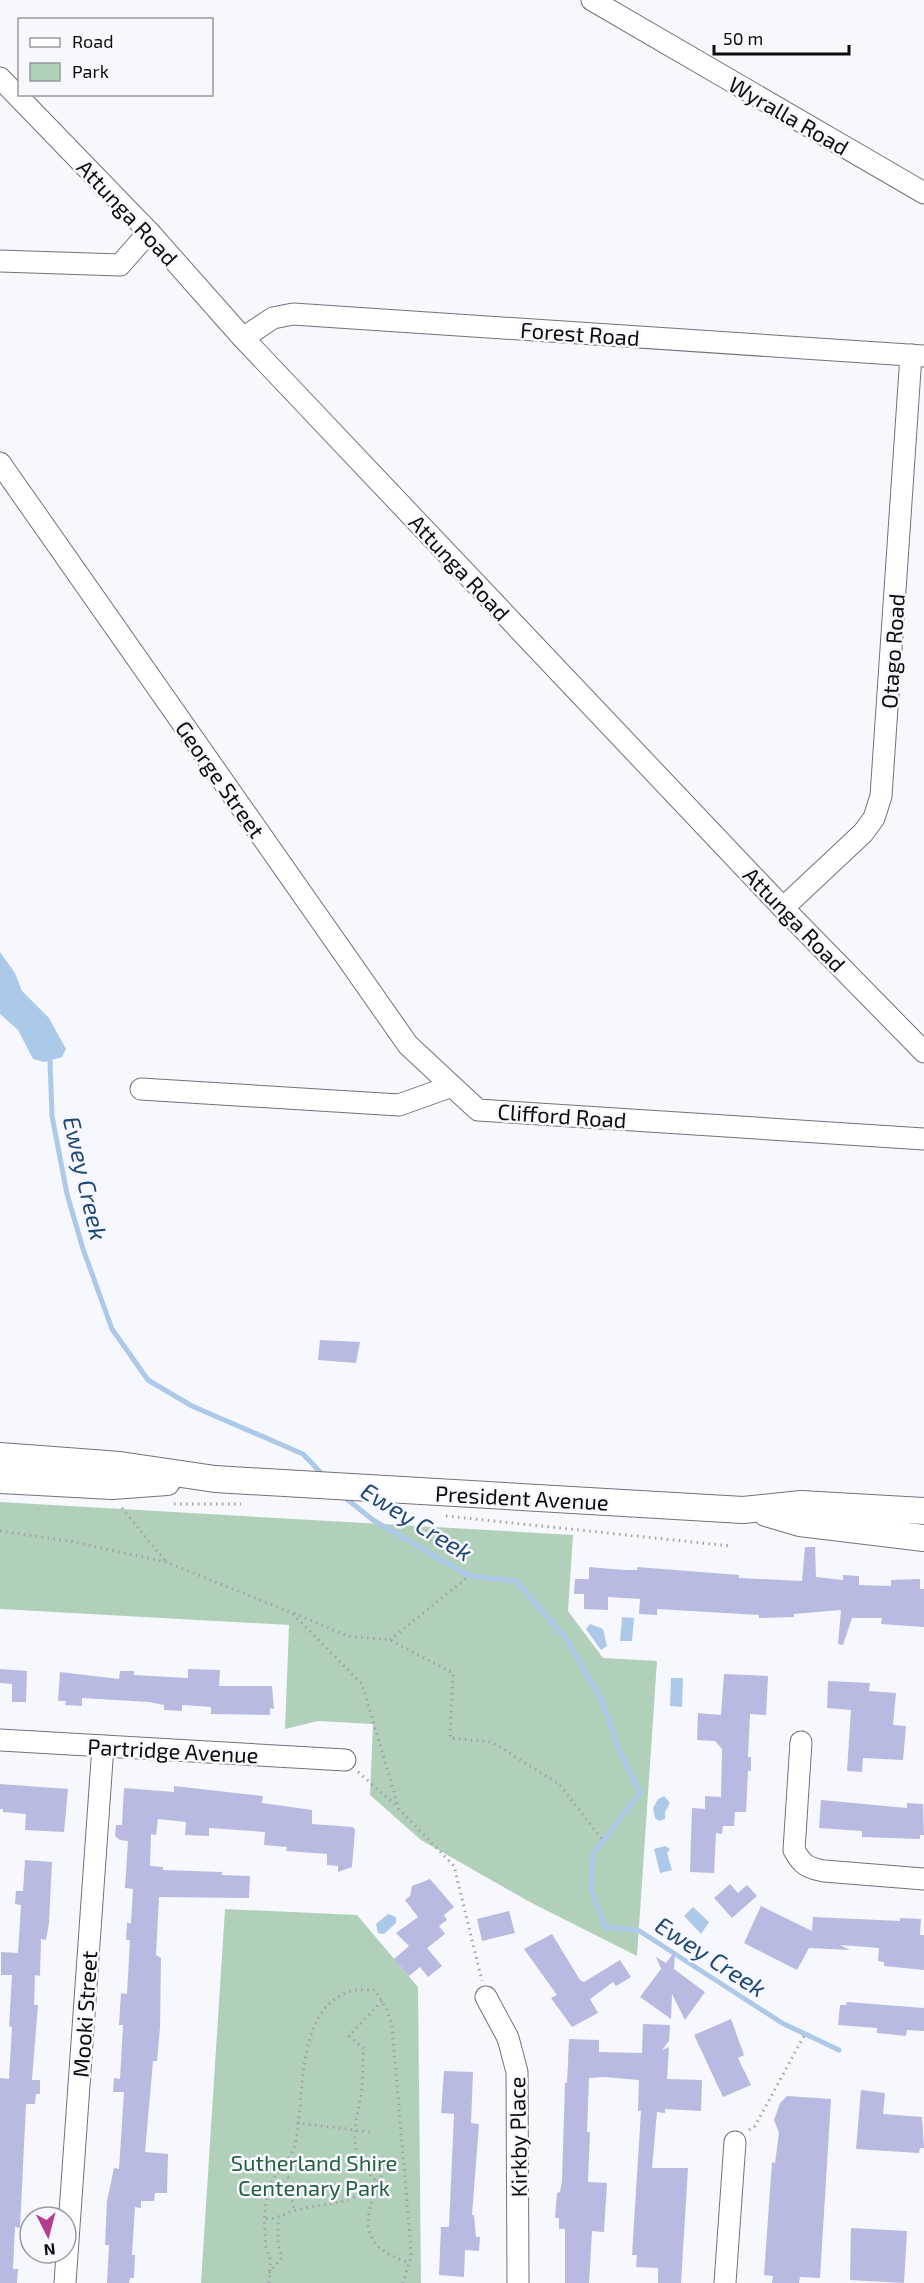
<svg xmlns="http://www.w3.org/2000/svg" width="924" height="2283" viewBox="0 0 924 2283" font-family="'Exo 2',sans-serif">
<rect width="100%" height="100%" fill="#f7f7fe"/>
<g fill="#b1d0ba">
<polygon points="0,1502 573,1535 568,1611 603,1658 657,1661 637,1956 528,1901 421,1840 370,1795 373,1724 318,1721 285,1729 289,1625 0,1609"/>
<polygon points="225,1909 357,1915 418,1987 421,2283 201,2283"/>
</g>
<g fill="#acc9e9">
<polygon points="0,952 15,973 22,991 49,1018 66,1049 62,1057 44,1062 33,1059 18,1030 0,1014"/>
<polygon points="622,1617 634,1618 632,1641 620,1641"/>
<polygon points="590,1624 603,1629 607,1646 601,1650 586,1629"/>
<polygon points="671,1678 683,1678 682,1707 670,1706"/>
<polygon points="664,1796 670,1803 665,1812 665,1819 659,1821 655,1818 653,1808 658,1799"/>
<polygon points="665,1846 670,1849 667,1853 672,1870 660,1873 654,1849"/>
<polygon points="693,1907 709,1922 701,1934 684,1916"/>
<polygon points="388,1914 396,1917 396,1923 384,1934 378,1933 376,1924"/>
</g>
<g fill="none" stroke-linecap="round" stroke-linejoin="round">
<g stroke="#acc9e9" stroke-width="5">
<polyline points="50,1061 52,1116 67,1194 83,1249 112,1329 148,1380 192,1406 303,1454 324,1476"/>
<polyline points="343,1496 373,1520 469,1576 516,1581 565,1637 602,1701 618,1748 640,1793 593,1854 591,1889 605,1927 638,1930 782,2023 839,2050"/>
</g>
</g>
<g fill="#b9bae1">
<polygon points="320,1340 360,1342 356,1363 318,1360"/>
<polygon points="805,1547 815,1547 816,1577 843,1580 843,1575 859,1576 859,1585 891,1586 891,1580 920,1579 920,1589 924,1589 924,1627 881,1624 882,1618 852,1618 843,1645 838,1644 841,1610 794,1614 794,1617 759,1618 759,1615 657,1609 657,1615 639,1614 640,1599 608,1597 608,1610 584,1609 584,1594 574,1594 575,1579 589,1579 589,1567 624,1570 637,1570 637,1567 739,1575 739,1578 802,1581"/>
<polygon points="0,1669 27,1671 26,1702 12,1702 12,1684 0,1683"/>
<polygon points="188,1669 220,1670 219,1686 272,1686 274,1709 270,1708 270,1715 211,1714 211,1707 182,1705 182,1711 164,1710 164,1705 149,1702 82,1698 82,1706 65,1705 66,1701 58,1701 60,1672 119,1679 120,1671 134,1671 134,1675 188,1678"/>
<polygon points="724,1674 768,1676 766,1715 750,1714 748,1757 751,1757 751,1771 748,1771 746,1812 735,1812 734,1826 723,1826 722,1834 716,1833 714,1873 690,1872 692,1808 705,1809 705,1796 721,1797 722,1749 715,1741 697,1740 698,1713 721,1715"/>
<polygon points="828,1681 870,1683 869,1691 896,1693 893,1725 906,1726 903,1760 863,1758 862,1772 847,1771 851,1710 827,1708"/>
<polygon points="0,1784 68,1789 64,1832 25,1830 26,1814 3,1812 3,1809 0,1809"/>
<polygon points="174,1786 263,1796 262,1803 312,1810 312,1824 353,1827 355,1830 352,1867 338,1872 338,1866 327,1865 327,1854 286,1851 287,1847 264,1845 265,1832 209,1828 209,1836 185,1835 186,1822 158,1819 156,1835 151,1834 150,1866 163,1867 163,1870 222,1872 222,1875 250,1876 249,1898 159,1897 156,1955 161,1958 160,2028 157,2061 153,2061 145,2152 168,2154 167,2193 155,2193 154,2201 141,2201 141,2208 135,2207 132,2255 135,2255 134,2278 130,2278 129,2283 107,2283 109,2245 105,2245 107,2201 114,2168 119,2169 124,2092 113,2092 114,2078 120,2079 123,2025 119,2025 121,1993 127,1994 130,1940 126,1940 127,1923 131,1923 133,1889 125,1888 128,1841 120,1840 115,1836 116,1825 122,1825 124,1788 174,1792"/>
<polygon points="821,1800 907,1808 907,1803 923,1804 924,1835 920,1835 920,1839 862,1837 862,1831 819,1828"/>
<polygon points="25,1860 52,1862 49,1923 46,1940 41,1939 40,1976 35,1975 34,2005 38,2005 32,2080 40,2080 40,2094 36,2094 35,2104 26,2104 20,2228 15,2227 13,2269 18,2269 17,2283 0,2283 0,2078 9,2079 12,2027 9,2026 12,1975 1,1975 1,1952 18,1953 21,1905 15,1904 16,1891 23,1891"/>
<polygon points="430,1879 454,1907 444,1915 447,1920 439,1926 445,1934 427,1948 442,1966 428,1977 420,1967 409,1976 394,1959 409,1946 396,1933 418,1917 405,1900 410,1896 412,1886"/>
<polygon points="730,1884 738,1893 747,1885 757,1896 732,1918 714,1898"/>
<polygon points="761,1906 812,1931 813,1917 900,1921 900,1918 921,1919 920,1935 924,1935 924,1970 884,1966 884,1962 878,1961 879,1948 840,1945 850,1950 809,1948 797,1970 744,1943"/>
<polygon points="509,1911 515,1933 482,1941 477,1919"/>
<polygon points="552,1934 580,1980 584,1982 620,1960 631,1977 616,1986 613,1982 590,1999 598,2013 572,2027 551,1998 557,1995 524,1949"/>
<polygon points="675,1951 674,1969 705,1992 685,2020 672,1994 671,2019 640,1997 661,1969 656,1957 666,1963"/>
<polygon points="847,2002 924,2008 924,2031 907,2030 906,2036 877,2033 877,2028 838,2025 840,2005 846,2005"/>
<polygon points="731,2019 744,2055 738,2058 751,2085 723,2097 694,2035"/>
<polygon points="643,2024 670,2025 669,2041 662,2050 669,2047 667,2079 702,2080 701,2111 665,2109 665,2113 657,2112 652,2168 688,2168 681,2283 658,2283 658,2268 636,2267 637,2255 632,2255 641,2111 638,2111 639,2080 604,2077 589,2078 587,2132 590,2132 588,2182 607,2183 604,2232 592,2231 589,2283 565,2283 565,2229 559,2229 559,2218 555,2218 557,2193 560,2192 562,2181 565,2083 567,2083 569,2039 599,2040 599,2052 642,2053"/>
<polygon points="444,2071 473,2072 471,2123 479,2124 472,2215 474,2215 476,2237 480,2237 479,2251 465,2250 464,2277 439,2275 441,2227 449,2227 454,2114 441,2113"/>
<polygon points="861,2090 885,2093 883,2114 922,2117 924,2148 920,2148 919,2153 856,2149"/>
<polygon points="787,2096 831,2099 820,2278 800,2277 799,2283 772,2283 773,2276 764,2275 772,2162 775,2163 779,2133 774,2120 780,2103"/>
<polygon points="851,2228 907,2231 904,2283 850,2280"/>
</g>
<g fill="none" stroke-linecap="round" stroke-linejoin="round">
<defs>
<g id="minor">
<polyline points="592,0 924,193"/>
<polyline points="0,78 149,232 243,338 783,908 924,1052"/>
<polyline points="0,261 120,265 149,232"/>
<polyline points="243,338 273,318 293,314 924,356"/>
<polyline points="0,463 408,1045 452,1086"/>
<polyline points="783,908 863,833 874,818 881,796 911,355"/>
<polyline points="141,1089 399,1105 452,1086 478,1110 924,1139"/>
<polyline points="0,1740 345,1760"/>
<path d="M 801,1742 L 794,1850 C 802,1865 808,1868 824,1871 L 924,1879"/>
<polyline points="486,1997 508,2038 517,2072 518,2283"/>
<polyline points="65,2283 103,1746"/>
<polyline points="725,2283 735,2142"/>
</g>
<g id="major">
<polyline points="0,1456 120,1465 215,1479 743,1510 801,1504 924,1511"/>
<polyline points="0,1480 112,1486 167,1482"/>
<polyline points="766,1513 800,1523 924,1538"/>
</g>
</defs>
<use href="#minor" stroke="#72727c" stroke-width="23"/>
<use href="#major" stroke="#72727c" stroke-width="28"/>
<g stroke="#a1a1a7" stroke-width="3" stroke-dasharray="1.5 4.5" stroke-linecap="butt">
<polyline points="174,1504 241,1504"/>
<polyline points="122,1508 166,1562"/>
<polyline points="446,1516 731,1546"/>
<polyline points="0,1531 69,1541 166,1562 292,1613 362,1684 399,1809 454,1866 482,1981"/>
<polyline points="294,1613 347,1636 390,1640 453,1673 450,1738 492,1742 560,1785 603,1841"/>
<polyline points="390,1640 469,1576"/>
<polyline points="358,1772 398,1807"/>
<path d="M 382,2001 L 349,2036 L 364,2049 C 362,2065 364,2084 360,2100 C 353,2133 349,2155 376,2181 C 376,2193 371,2202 369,2213 C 364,2244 385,2254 409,2263"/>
<polyline points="297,2123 371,2132"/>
<polyline points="749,2130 755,2126 805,2034"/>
<polyline points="286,2165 294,2211"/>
<polyline points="377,2181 381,2178 383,2161"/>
<path d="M 266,2219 C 278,2219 283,2214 293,2211 C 318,2203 340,2207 363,2192 L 375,2194"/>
<polyline points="269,2273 282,2257 278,2244 278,2219"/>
<path d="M 269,2283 C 269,2276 271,2268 270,2260 C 270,2256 267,2252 266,2247 C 264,2228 263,2202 271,2183 C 278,2168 291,2163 296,2140 C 305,2096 295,2006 352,1991 C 358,1989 368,1990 375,1990 L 387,2010 L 392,2026 L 410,2238 L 411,2256 L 403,2283"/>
</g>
<use href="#minor" stroke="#fff" stroke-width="21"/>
<use href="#major" stroke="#fff" stroke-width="26"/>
</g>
<g text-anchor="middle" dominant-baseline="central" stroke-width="5" stroke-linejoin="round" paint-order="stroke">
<g font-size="22" fill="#0c0c10" stroke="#f7f7fe">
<text transform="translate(789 115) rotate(30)">Wyralla Road</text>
<text transform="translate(128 212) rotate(47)">Attunga Road</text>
<text transform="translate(580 333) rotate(4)">Forest Road</text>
<text transform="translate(460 567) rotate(47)">Attunga Road</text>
<text transform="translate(892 651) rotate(-86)">Otago Road</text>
<text transform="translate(221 779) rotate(55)">George Street</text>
<text transform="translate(795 919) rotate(46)">Attunga Road</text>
<text transform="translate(562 1115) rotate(4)">Clifford Road</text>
<text transform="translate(522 1497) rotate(3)">President Avenue</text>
<text transform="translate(173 1750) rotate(3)">Partridge Avenue</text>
<text transform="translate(84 2014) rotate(-86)">Mooki Street</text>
<text transform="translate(517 2137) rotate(-91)">Kirkby Place</text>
</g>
<g font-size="22" fill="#26613e" stroke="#f7f7fe">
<text x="314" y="2162">Sutherland Shire<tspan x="314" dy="25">Centenary Park</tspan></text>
</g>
<g font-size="24" font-style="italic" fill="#1f4873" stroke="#f7f7fe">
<text transform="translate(86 1178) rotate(77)">Ewey Creek</text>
<text transform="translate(417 1521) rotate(32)">Ewey Creek</text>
<text transform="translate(711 1956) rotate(33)">Ewey Creek</text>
</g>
</g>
<rect x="18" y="18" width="195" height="78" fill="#f7f7fe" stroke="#99999f" stroke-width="1.5"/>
<rect x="30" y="38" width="30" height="9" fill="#ffffff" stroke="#99999f" stroke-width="1.5"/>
<text x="72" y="48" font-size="18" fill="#0c0c10">Road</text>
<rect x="30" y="63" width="30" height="18" fill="#b1d0ba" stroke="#99999f" stroke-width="1.5"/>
<text x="72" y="78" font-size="18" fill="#0c0c10">Park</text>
<g transform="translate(48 2235) rotate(174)"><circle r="28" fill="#f7f7fe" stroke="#99999f" stroke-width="1.5"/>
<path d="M0-4.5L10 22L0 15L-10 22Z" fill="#b43d92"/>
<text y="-9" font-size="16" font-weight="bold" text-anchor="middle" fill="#0c0c10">N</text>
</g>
<path d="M714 45v9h135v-9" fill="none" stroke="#0c0c10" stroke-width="3"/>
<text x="723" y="45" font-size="18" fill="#0c0c10" stroke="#f7f7fe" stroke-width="4.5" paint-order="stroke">50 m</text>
</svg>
